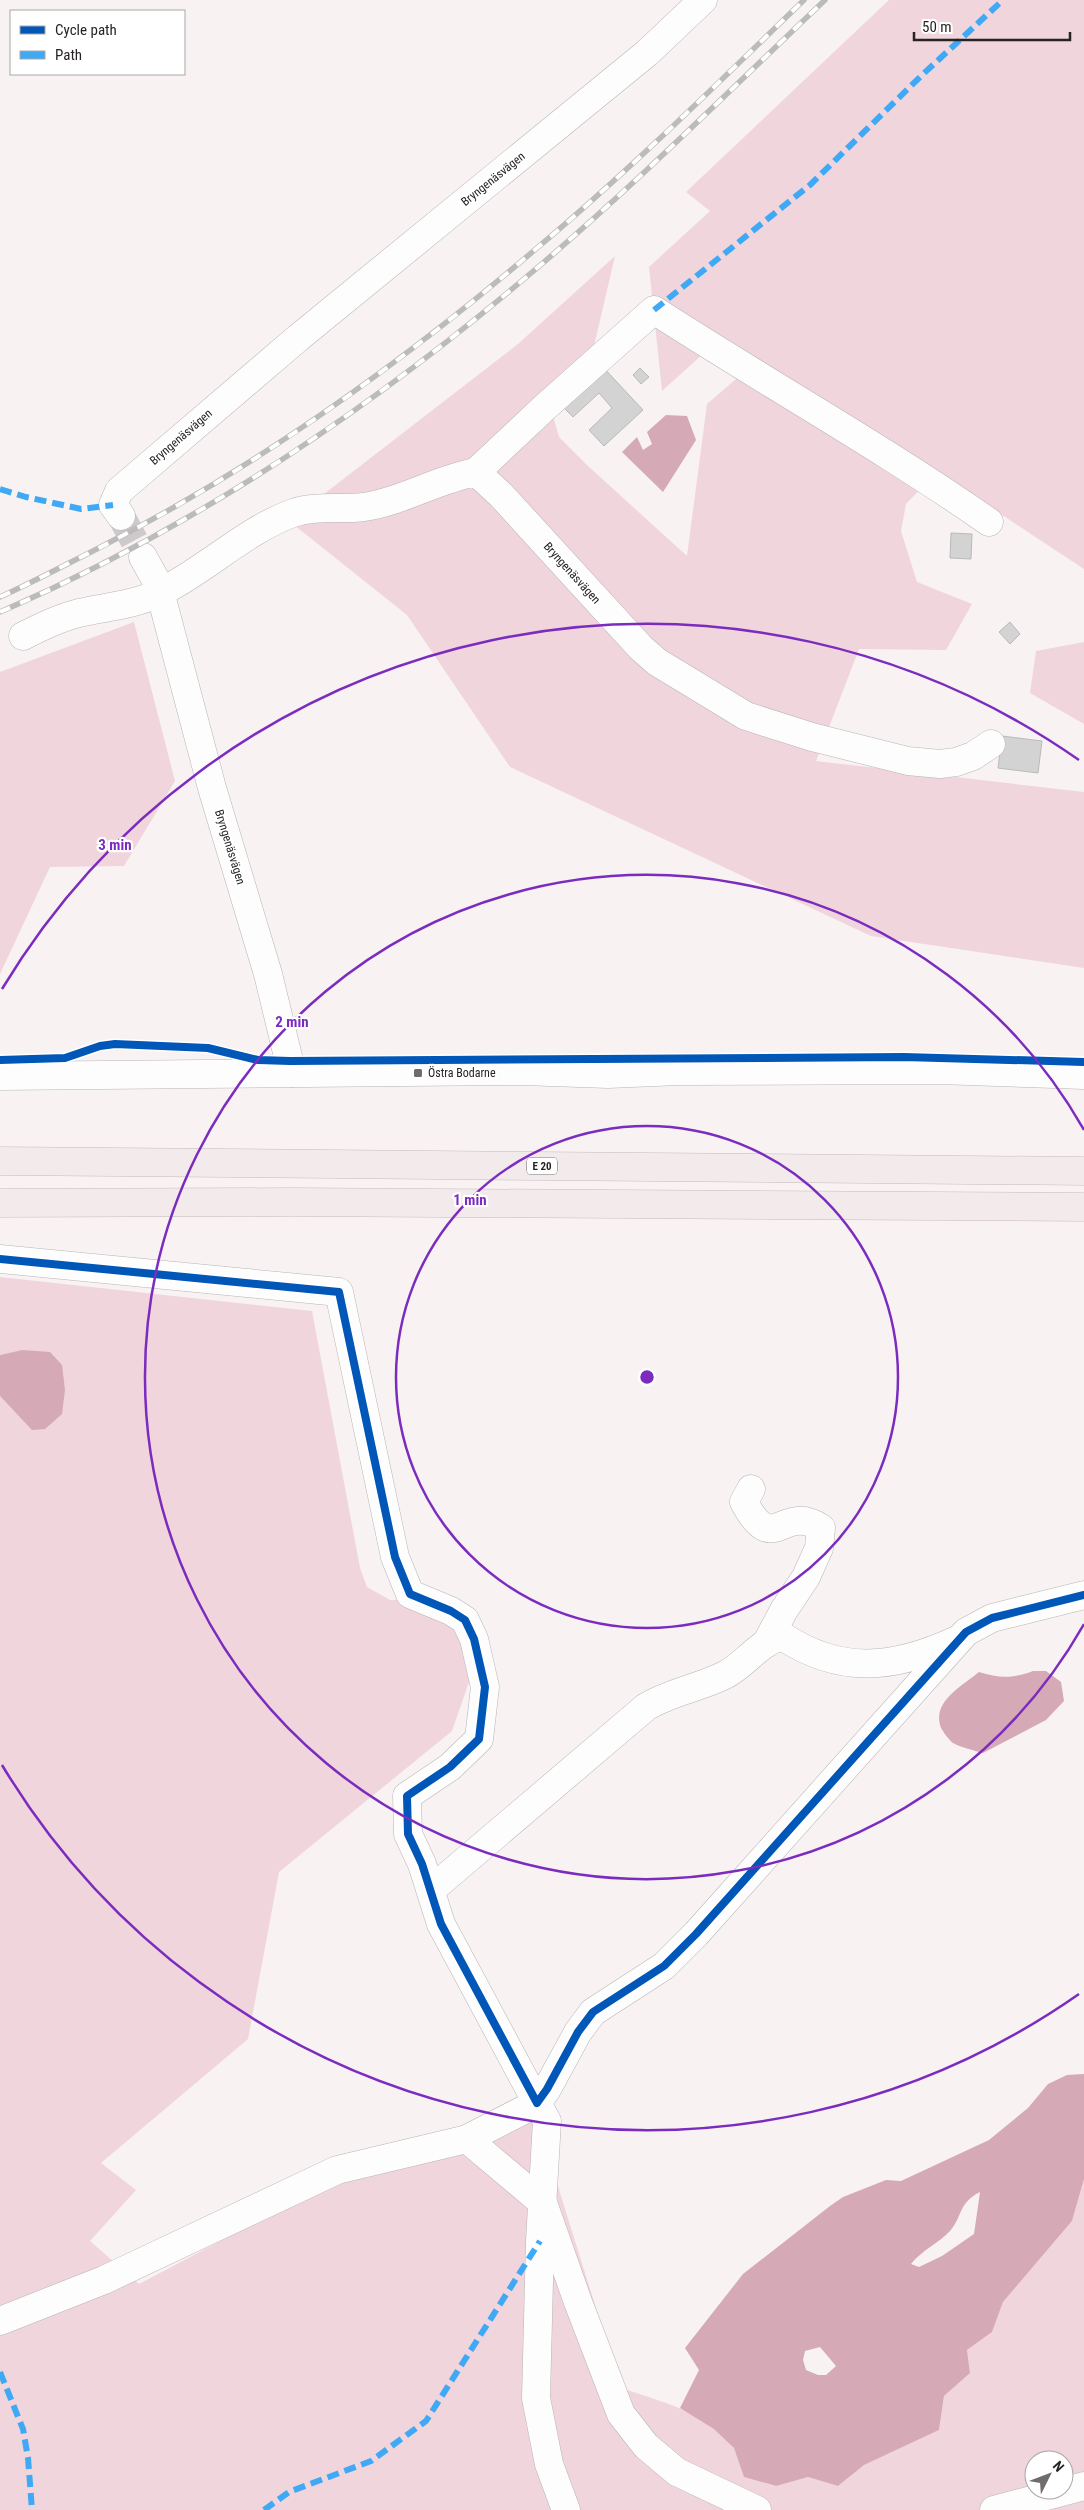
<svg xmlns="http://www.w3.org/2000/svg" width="1084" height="2510" viewBox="0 0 1084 2510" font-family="'Roboto Condensed',sans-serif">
<rect width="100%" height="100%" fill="#f8f2f3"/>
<g fill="#f0d5dc" fill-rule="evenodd">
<polygon points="889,0 1084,0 1084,569 937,472 906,504 901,531 917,582 972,604 946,650 859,649 816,761 1084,792 1084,968 871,936 510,767 407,615 289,521 518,344 615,256 590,363 548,399 559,437 588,466 687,556 707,404 736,379 704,353 662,391 649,267 710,211 686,192"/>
<polygon points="134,622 175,781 124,866 50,867 0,974 0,672"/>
<polygon points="1084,642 1084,724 1030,693 1036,651"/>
<path d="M 0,1277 L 312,1311 L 360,1568 L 367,1587 L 390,1600 L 405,1600 L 444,1619 L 462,1634 L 470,1651 L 469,1682 L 452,1731 L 279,1872 L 248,2039 L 101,2163 L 136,2190 L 90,2241 L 139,2284 L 338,2179 L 403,2160 L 466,2154 L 536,2116 L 621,2388 C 659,2401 708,2412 733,2447 C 739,2455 741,2468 744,2477 L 775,2486 L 808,2477 L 838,2486 L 864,2465 L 939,2430 L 944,2396 L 970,2373 L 967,2350 L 992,2332 L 1003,2302 L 1072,2221 L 1084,2179 L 1084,2510 L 0,2510 L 0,1396 L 14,1411 L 22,1350 L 0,1355 ZM 1034,2460 L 1064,2460 L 1064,2490 L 1034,2490 Z"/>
</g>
<g fill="#d5a9b6" fill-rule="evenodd">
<polygon points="666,415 687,416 696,440 663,492 622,452 637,437 643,450 652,444 647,432"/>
<polygon points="22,1350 50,1352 62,1365 65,1390 62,1414 45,1429 32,1430 0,1396 0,1355"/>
<path d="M 1033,1671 L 1046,1671 L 1061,1682 L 1064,1701 L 1046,1720 L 983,1753 C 973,1750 962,1748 953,1743 C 949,1740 944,1733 941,1728 C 931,1702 962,1686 979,1672 C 999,1678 1012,1679 1033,1671 Z"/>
<path d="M 1084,2074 L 1084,2179 L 1072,2221 L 1003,2302 L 992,2332 L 967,2350 L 970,2373 L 944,2396 L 939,2430 L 864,2465 L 838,2486 L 808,2477 L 776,2486 L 744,2477 L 734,2448 L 714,2429 L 680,2408 L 699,2370 L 685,2348 L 743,2274 L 830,2206 L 843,2197 L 886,2180 L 901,2181 L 989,2140 L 1028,2108 L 1048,2084 L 1067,2075 ZM 980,2192 L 974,2234 L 942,2256 L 919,2267 L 911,2264 C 922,2250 939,2243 950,2231 C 963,2216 958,2203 980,2192 ZM 820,2347 L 836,2366 L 826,2375 L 818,2375 L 806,2370 L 803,2360 L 805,2351 Z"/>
</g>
<g fill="#d4d3d4" stroke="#bab9ba">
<polygon points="601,365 643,410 604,446 589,430 612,408 599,393 573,417 560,404"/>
<polygon points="640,368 649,377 641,384 633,375"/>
<polygon points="951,533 972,534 971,559 950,558"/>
<polygon points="1010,622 1020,634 1010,644 999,632"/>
<polygon points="1002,736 1042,741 1038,773 998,768"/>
</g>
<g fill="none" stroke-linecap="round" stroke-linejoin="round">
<polyline stroke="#cec9ca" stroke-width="28" stroke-dasharray="28 14" stroke-linecap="butt" points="121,516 143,557"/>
<defs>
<g id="minor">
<path d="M 476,472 L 544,408 L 654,310 C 765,382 880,446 989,522"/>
<polyline points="121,516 113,505 119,491 298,338 647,53 703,0"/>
<polyline points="143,557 158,584 212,788 268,974 292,1073"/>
<path d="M 23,636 C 41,627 59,618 79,613 C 106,607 134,605 159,593 C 206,570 244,531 293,513 C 316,505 340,510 364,507 C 403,501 438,479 476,472 L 501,495 L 641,648 L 657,662 L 746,716 L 812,737 L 908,761 L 940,764 L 956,762 L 973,756 L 991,744"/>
<polyline points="0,1076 522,1071 608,1074 679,1071 939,1070 1084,1075"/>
<polyline points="0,1259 339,1292 395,1557 410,1594 451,1611 465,1620 474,1639 485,1687 479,1739 450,1767 407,1796 408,1834 422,1864 441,1924 537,2103 547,2089 578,2032 593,2012 664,1966 696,1934 966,1632 992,1618 1084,1595"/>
<path d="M 751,1489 L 744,1502 C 774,1559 782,1502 821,1528 L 819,1548 L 806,1577 L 784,1610 L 768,1640"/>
<path d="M 431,1890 L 646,1707 C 670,1692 699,1688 725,1675 C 746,1664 758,1643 782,1636 C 841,1675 894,1669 957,1640"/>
<polyline points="467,2139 543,2203 578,2302 621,2414 646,2446 677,2472 757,2510"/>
<polyline points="0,2321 104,2280 337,2170 467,2139 537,2103 547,2121 540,2241 536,2398 549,2464 566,2510"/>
<polyline points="994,2510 1084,2486"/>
</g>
<g id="highway">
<polyline points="0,1161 1084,1171"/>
<polyline points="0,1203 291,1202 1084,1207"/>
</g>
</defs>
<use href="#minor" stroke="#b8b4b5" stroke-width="29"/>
<use href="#highway" stroke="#c6bbbe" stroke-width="29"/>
<use href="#minor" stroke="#fefdfd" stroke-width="28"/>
<use href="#highway" stroke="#f3eaec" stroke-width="28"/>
<defs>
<g id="rail">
<path d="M 0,597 C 31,583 61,567 91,552 C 253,470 400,365 537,248 C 630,170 717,84 804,0"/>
<path d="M 0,612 C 190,530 366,412 524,279 C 629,191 726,94 825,0"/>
</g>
</defs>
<use href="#rail" stroke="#bcbbbb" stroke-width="5.5"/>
<use href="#rail" stroke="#fff" stroke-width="4" stroke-dasharray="11" stroke-linecap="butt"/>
<g stroke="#3fa9f5" stroke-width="6" stroke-dasharray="12 6" stroke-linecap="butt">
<polyline points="654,310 810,185 921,76 1003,0"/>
<polyline points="0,489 26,497 81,509 113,505"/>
<polyline points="0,2372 23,2429 28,2458 32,2510"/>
<polyline points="264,2510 289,2492 371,2461 426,2421 540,2241"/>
</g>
<defs>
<g id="cycleway">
<polyline points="0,1060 65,1058 100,1046 115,1044 208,1048 258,1060 290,1061 904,1057 1084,1062"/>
<polyline points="0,1259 339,1292 395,1557 410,1594 451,1611 465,1620 474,1639 485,1687 479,1739 450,1767 407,1796 408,1834 422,1864 441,1924 537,2103 547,2089 578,2032 593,2012 664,1966 696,1934 966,1632 992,1618 1084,1595"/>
</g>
</defs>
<use href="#cycleway" stroke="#fff" stroke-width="11"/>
<use href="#cycleway" stroke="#0057b8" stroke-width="8"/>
</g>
<g fill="none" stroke="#7b2cbf" stroke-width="2.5">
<circle cx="647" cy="1377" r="251"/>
<path d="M1084 1624A502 502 0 1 1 1084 1130"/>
<path d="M1079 1994A753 753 0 0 1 2 1765M2 989A753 753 0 0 1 1079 760"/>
</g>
<rect fill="#706b6c" stroke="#fff" stroke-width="2" x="413" y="1068" width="10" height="10" rx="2.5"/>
<g text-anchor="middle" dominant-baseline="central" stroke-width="4.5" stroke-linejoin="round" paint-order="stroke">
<rect fill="#fff" stroke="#686566" stroke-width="1" x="527" y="1157.5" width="30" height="17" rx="4"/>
<g font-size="11" font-weight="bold" fill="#272324">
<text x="542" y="1166">E 20</text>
</g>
<g font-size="12" fill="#272324" stroke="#fff">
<text transform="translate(493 179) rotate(-39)">Bryngenäsvägen</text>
<text transform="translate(181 437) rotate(-41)">Bryngenäsvägen</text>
<text transform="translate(572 573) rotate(48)">Bryngenäsvägen</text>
<text transform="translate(230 847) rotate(73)">Bryngenäsvägen</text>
</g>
<g font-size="12" fill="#272324" stroke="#fff" text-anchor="start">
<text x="428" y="1073">Östra Bodarne</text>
</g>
</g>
<circle cx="647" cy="1377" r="8" fill="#7b2cbf" stroke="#fff" stroke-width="2.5"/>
<g font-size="15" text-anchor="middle" font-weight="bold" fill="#7b2cbf" stroke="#fff" stroke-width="4.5" stroke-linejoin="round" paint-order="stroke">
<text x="115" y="850">3 min</text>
<text x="292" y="1027">2 min</text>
<text x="470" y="1205">1 min</text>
</g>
<rect x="10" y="10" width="175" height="65" fill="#ffffff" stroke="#a9a7a7"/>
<rect x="20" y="26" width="25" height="8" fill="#0057b8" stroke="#a9a7a7"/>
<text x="55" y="35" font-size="15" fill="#272324">Cycle path</text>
<rect x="20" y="51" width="25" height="8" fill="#3fa9f5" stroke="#a9a7a7"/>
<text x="55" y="60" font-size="15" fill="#272324">Path</text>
<g transform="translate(1049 2475) rotate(48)"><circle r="24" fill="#ffffff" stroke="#a9a7a7"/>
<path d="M0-4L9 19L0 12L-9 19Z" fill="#706b6c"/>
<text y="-8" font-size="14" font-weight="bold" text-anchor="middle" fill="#272324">N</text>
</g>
<path d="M914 32v8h156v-8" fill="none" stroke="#272324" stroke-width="2.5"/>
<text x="922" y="32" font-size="15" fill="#272324" stroke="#ffffff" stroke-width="4" paint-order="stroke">50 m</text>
</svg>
